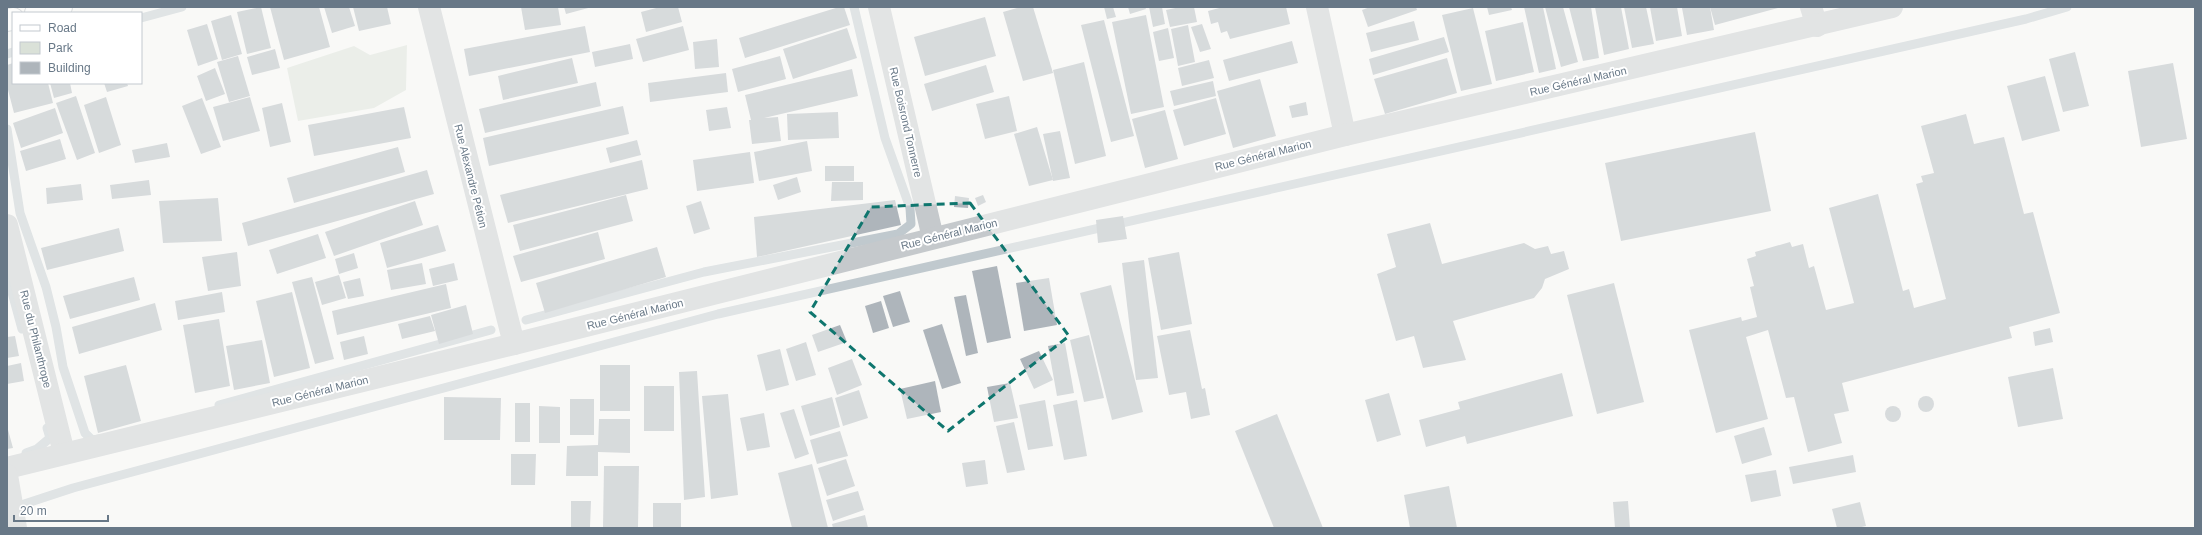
<svg xmlns="http://www.w3.org/2000/svg" width="2202" height="535" viewBox="0 0 2202 535" font-family="Helvetica,sans-serif">
<rect width="100%" height="100%" fill="#f9f9f7"/>
<polygon fill="#dae1d8" points="407,45 406,90 374,108 298,121 287,68 354,46 370,55"/>
<g fill="none" stroke-linecap="round" stroke-linejoin="round">
<g stroke="#c0c9ce" stroke-width="9">
<polyline points="141,18 182,7"/>
<polyline points="7,54 13,52"/>
<polyline points="7,129 20,213 46,287 56,327 63,367 85,433 92,440 99,439"/>
<polyline points="7,274 22,329"/>
<polyline points="526,320 704,272 898,234 911,224 910,208 885,138 854,7"/>
<polyline points="219,405 491,330"/>
<polyline points="26,453 37,449 50,438 47,428"/>
<polyline points="12,508 73,488 718,314 2026,19 2067,7"/>
</g>
</g>
<g fill="#aeb5bb">
<polygon points="261,7 271,48 247,54 237,12"/>
<polygon points="270,7 319,7 330,47 284,60"/>
<polygon points="324,7 349,7 355,26 332,33"/>
<polygon points="353,7 387,7 391,24 359,31"/>
<polygon points="521,7 558,7 561,25 525,30"/>
<polygon points="564,7 592,7 566,14"/>
<polygon points="660,7 678,7 682,22 646,32 641,12"/>
<polygon points="839,7 844,7 850,25 745,58 739,38"/>
<polygon points="1021,7 1033,7 1053,73 1023,81 1003,12"/>
<polygon points="1104,7 1113,7 1116,17 1107,19"/>
<polygon points="1128,7 1145,7 1146,9 1130,14"/>
<polygon points="1149,7 1162,7 1165,24 1153,27"/>
<polygon points="1180,7 1194,7 1197,22 1170,27 1166,10"/>
<polygon points="1223,7 1286,7 1290,24 1230,39 1227,31 1221,33 1218,22 1211,24 1208,11"/>
<polygon points="1370,7 1416,7 1417,10 1368,27 1362,10"/>
<polygon points="1487,7 1511,7 1512,10 1489,15"/>
<polygon points="1524,7 1543,7 1556,69 1539,73"/>
<polygon points="1545,7 1563,7 1578,62 1561,67"/>
<polygon points="1569,7 1591,7 1599,58 1583,61"/>
<polygon points="1595,7 1621,7 1629,49 1604,55"/>
<polygon points="1624,7 1646,7 1654,44 1632,48"/>
<polygon points="1650,7 1677,7 1682,36 1656,41"/>
<polygon points="1710,7 1778,7 1778,8 1715,25"/>
<polygon points="1710,7 1714,30 1687,35 1682,8"/>
<polygon points="1473,8 1492,84 1461,91 1442,15"/>
<polygon points="231,15 242,54 222,60 211,21"/>
<polygon points="1146,15 1164,107 1131,114 1112,22"/>
<polygon points="985,17 996,56 925,76 914,37"/>
<polygon points="1104,20 1134,136 1111,142 1081,25"/>
<polygon points="1414,21 1419,40 1371,52 1366,33"/>
<polygon points="1523,22 1534,72 1496,81 1485,31"/>
<polygon points="207,24 218,59 198,66 187,30"/>
<polygon points="1202,24 1211,49 1200,52 1191,27"/>
<polygon points="1188,25 1195,62 1178,66 1171,29"/>
<polygon points="585,26 590,52 469,76 464,49"/>
<polygon points="683,26 689,50 643,62 636,39"/>
<polygon points="847,28 857,58 793,79 783,49"/>
<polygon points="1168,28 1174,58 1159,61 1153,32"/>
<polygon points="1444,37 1449,52 1373,75 1369,59"/>
<polygon points="717,39 719,67 695,69 693,42"/>
<polygon points="1292,41 1298,63 1229,81 1223,60"/>
<polygon points="630,44 633,59 595,67 592,52"/>
<polygon points="275,49 280,68 252,75 247,57"/>
<polygon points="2075,52 2089,106 2063,112 2049,59"/>
<polygon points="238,56 250,96 229,102 217,62"/>
<polygon points="780,56 786,79 738,92 732,69"/>
<polygon points="572,58 578,83 503,100 498,76"/>
<polygon points="1447,58 1457,93 1385,114 1374,79"/>
<polygon points="1209,60 1214,78 1182,86 1178,68"/>
<polygon points="1084,62 1106,156 1075,164 1053,70"/>
<polygon points="13,63 13,83 48,83 53,103 14,113 7,86 7,65"/>
<polygon points="2173,63 2187,139 2141,147 2128,71"/>
<polygon points="986,65 994,92 932,111 924,84"/>
<polygon points="215,68 225,94 206,101 197,76"/>
<polygon points="852,69 858,96 764,118 778,117 781,141 752,144 749,120 751,120 745,95"/>
<polygon points="726,73 728,92 650,102 648,83"/>
<polygon points="2045,76 2060,131 2022,141 2007,86"/>
<polygon points="1260,79 1276,136 1233,148 1217,91"/>
<polygon points="1213,81 1216,96 1174,106 1170,91"/>
<polygon points="596,82 601,106 485,133 479,109"/>
<polygon points="50,83 70,83 72,93 54,98"/>
<polygon points="104,83 127,83 128,86 107,92"/>
<polygon points="76,96 95,153 77,160 56,103"/>
<polygon points="1009,96 1017,131 985,139 976,104"/>
<polygon points="106,97 121,145 99,153 84,105"/>
<polygon points="250,97 260,131 223,141 213,107"/>
<polygon points="202,98 221,147 201,154 182,106"/>
<polygon points="1216,98 1226,134 1184,146 1173,110"/>
<polygon points="1306,102 1308,115 1292,118 1289,106"/>
<polygon points="282,103 291,142 270,147 262,108"/>
<polygon points="623,106 629,134 489,166 483,138"/>
<polygon points="404,107 411,138 314,156 308,125"/>
<polygon points="727,107 731,128 709,131 706,110"/>
<polygon points="55,108 63,133 21,148 13,123"/>
<polygon points="1165,110 1178,159 1145,168 1132,119"/>
<polygon points="838,112 839,138 788,140 787,114"/>
<polygon points="1966,114 1974,144 2004,137 2024,214 2033,212 2060,313 2009,327 2012,338 1842,383 1849,411 1834,414 1842,443 1808,452 1794,397 1786,398 1768,330 1746,337 1768,419 1716,433 1689,330 1741,317 1742,321 1757,317 1750,287 1754,286 1747,259 1756,256 1755,252 1790,242 1792,247 1803,244 1809,268 1814,266 1826,310 1854,303 1829,208 1878,194 1903,291 1909,289 1914,308 1946,299 1916,184 1923,182 1921,176 1934,173 1921,126"/>
<polygon points="1037,127 1053,180 1029,186 1014,134"/>
<polygon points="1060,131 1070,178 1053,181 1043,134"/>
<polygon points="1755,132 1771,211 1621,241 1605,163"/>
<polygon points="60,139 66,159 26,171 20,151"/>
<polygon points="637,140 641,155 610,163 606,148"/>
<polygon points="807,141 812,171 759,181 754,152"/>
<polygon points="167,143 170,157 135,163 132,150"/>
<polygon points="398,147 405,172 294,203 287,178"/>
<polygon points="750,152 754,183 697,191 693,160"/>
<polygon points="642,160 648,189 508,223 500,195"/>
<rect x="825" y="166" width="29" height="15"/>
<polygon points="427,170 434,194 248,246 242,223"/>
<polygon points="797,177 801,192 778,200 773,185"/>
<polygon points="149,180 151,195 112,199 110,185"/>
<polygon points="832,182 863,182 863,200 831,201"/>
<polygon points="81,184 83,200 47,204 46,188"/>
<polygon points="626,195 633,221 520,251 513,225"/>
<polygon points="983,195 986,202 978,206 975,198"/>
<polygon points="955,196 969,198 968,208 954,207"/>
<polygon points="218,198 222,241 163,243 159,201"/>
<polygon points="895,200 901,225 757,257 754,217"/>
<polygon points="415,201 423,225 334,256 325,232"/>
<polygon points="701,201 710,229 694,234 686,206"/>
<polygon points="1123,216 1127,239 1098,243 1096,220"/>
<polygon points="1430,223 1442,264 1524,243 1535,249 1548,246 1551,254 1564,251 1569,269 1545,279 1542,288 1534,298 1453,321 1466,360 1423,368 1414,336 1396,341 1377,274 1396,267 1387,234"/>
<polygon points="438,225 446,251 387,268 380,243"/>
<polygon points="119,228 124,251 47,270 41,248"/>
<polygon points="598,232 605,259 521,282 513,256"/>
<polygon points="318,234 326,258 277,274 269,250"/>
<polygon points="657,247 666,277 545,313 536,283"/>
<polygon points="237,252 241,286 208,291 202,257"/>
<polygon points="1179,252 1192,324 1161,330 1148,258"/>
<polygon points="354,253 358,268 339,274 335,259"/>
<polygon points="1144,260 1158,378 1136,380 1122,263"/>
<polygon points="422,263 426,284 391,290 387,270"/>
<polygon points="454,263 458,280 433,286 429,269"/>
<polygon points="997,266 1011,338 987,343 972,271"/>
<polygon points="339,275 346,298 322,305 315,282"/>
<polygon points="134,277 140,300 70,319 63,296"/>
<polygon points="312,277 334,359 315,364 292,282"/>
<polygon points="360,278 364,296 348,299 343,282"/>
<polygon points="1049,278 1057,325 1024,331 1016,283"/>
<polygon points="1614,283 1644,402 1597,414 1567,295"/>
<polygon points="446,284 451,308 337,335 332,311"/>
<polygon points="1111,285 1143,412 1112,420 1080,293"/>
<polygon points="900,291 910,322 893,327 883,296"/>
<polygon points="222,292 225,312 178,320 175,301"/>
<polygon points="292,292 310,368 274,377 256,301"/>
<polygon points="966,295 978,353 966,356 954,297"/>
<polygon points="881,301 889,328 873,333 865,306"/>
<polygon points="155,303 162,330 79,354 72,327"/>
<polygon points="466,305 473,334 439,344 431,315"/>
<polygon points="430,316 435,331 402,339 398,324"/>
<polygon points="219,319 230,386 195,393 183,325"/>
<polygon points="942,324 961,383 942,389 923,330"/>
<polygon points="840,325 847,342 818,352 812,335"/>
<polygon points="2050,328 2053,342 2035,346 2033,332"/>
<polygon points="1190,330 1202,389 1205,388 1210,415 1191,419 1186,392 1169,395 1157,336"/>
<polygon points="1089,335 1104,398 1084,402 1070,340"/>
<polygon points="15,336 19,356 7,358 7,337"/>
<polygon points="364,336 368,354 344,360 340,342"/>
<polygon points="262,340 270,383 234,390 226,346"/>
<polygon points="806,342 816,375 796,381 786,349"/>
<polygon points="1065,343 1074,393 1057,396 1048,346"/>
<polygon points="780,349 789,385 766,391 757,355"/>
<polygon points="1039,351 1053,380 1034,389 1020,359"/>
<polygon points="852,359 862,385 837,395 828,368"/>
<polygon points="21,363 24,381 7,384 7,366"/>
<polygon points="126,365 141,421 98,433 84,376"/>
<rect x="600" y="365" width="30" height="46"/>
<polygon points="2053,368 2063,419 2018,427 2008,377"/>
<polygon points="697,371 705,497 684,500 679,372"/>
<polygon points="1562,373 1573,416 1467,444 1465,436 1426,447 1419,420 1460,409 1458,402"/>
<polygon points="935,381 941,412 907,419 900,389"/>
<polygon points="1010,383 1018,418 994,422 987,387"/>
<rect x="644" y="386" width="30" height="45"/>
<polygon points="859,390 868,418 843,426 835,398"/>
<polygon points="1389,393 1401,435 1377,442 1365,400"/>
<polygon points="728,394 738,495 711,499 702,396"/>
<circle cx="1926" cy="404" r="8"/>
<polygon points="444,397 501,398 500,440 444,440"/>
<polygon points="832,397 840,427 810,436 801,406"/>
<rect x="570" y="399" width="24" height="36"/>
<polygon points="1045,400 1053,446 1028,450 1019,405"/>
<polygon points="1077,400 1087,456 1064,460 1053,405"/>
<rect x="515" y="403" width="15" height="39"/>
<polygon points="539,406 560,407 560,443 539,443"/>
<circle cx="1893" cy="414" r="8"/>
<polygon points="794,409 809,454 795,459 780,413"/>
<polygon points="764,413 770,447 747,451 740,418"/>
<polygon points="1277,414 1323,528 1274,528 1235,431"/>
<polygon points="599,419 630,419 630,453 598,452 598,476 566,476 567,446 598,445"/>
<polygon points="1014,422 1025,470 1007,473 996,426"/>
<polygon points="7,426 13,448 7,449"/>
<polygon points="1764,427 1772,455 1742,464 1734,436"/>
<polygon points="840,431 848,456 817,464 810,440"/>
<polygon points="511,454 536,454 535,485 511,485"/>
<polygon points="1853,455 1856,472 1793,484 1789,467"/>
<polygon points="846,459 855,486 827,496 818,468"/>
<polygon points="985,460 988,484 966,487 962,463"/>
<polygon points="812,464 828,528 792,528 778,473"/>
<polygon points="604,466 639,466 638,528 603,528"/>
<polygon points="1776,470 1781,496 1751,502 1745,475"/>
<polygon points="1449,486 1457,528 1410,528 1404,495"/>
<polygon points="858,491 864,510 833,521 826,500"/>
<polygon points="571,501 591,501 590,527 571,527"/>
<polygon points="1628,501 1630,528 1615,528 1613,502"/>
<polygon points="1860,502 1866,526 1857,528 1837,528 1832,509"/>
<rect x="653" y="503" width="28" height="25"/>
<polygon points="865,515 868,528 833,528 832,524"/>
</g>
<g fill="none" stroke-linecap="round" stroke-linejoin="round">
<defs>
<g id="secondary">
<polyline points="36,13 61,7"/>
<polyline points="7,20 13,19"/>
</g>
</defs>
<use href="#secondary" stroke="#b7bcc1" stroke-width="24"/>
<g stroke="#c5c9cc" stroke-width="22">
<polyline points="429,7 514,344"/>
<polyline points="879,7 933,238"/>
<polyline points="1317,7 1345,135"/>
<polyline points="1811,7 1817,26"/>
<polyline points="7,225 64,453"/>
<polyline points="7,468 514,344 1345,135 1892,7"/>
<polyline points="7,475 16,528"/>
</g>
<use href="#secondary" stroke="#fff" stroke-width="22"/>
</g>
<path d="M0 0H2202V535H0ZM 970,203 L 1069,336 L 948,431 L 810,312 L 871,207 Z" fill="#f9f9f7" fill-opacity=".55" fill-rule="evenodd"/>
<path fill="none" stroke="#0f766e" stroke-width="3" stroke-dasharray="8 5" stroke-linejoin="round" d="M 970,203 L 1069,336 L 948,431 L 810,312 L 871,207 Z"/>
<g text-anchor="middle" dominant-baseline="central" stroke-width="4" stroke-linejoin="round" paint-order="stroke">
<g font-size="11" fill="#687887" stroke="#fff">
<text transform="translate(1578 81) rotate(-13)">Rue Général Marion</text>
<text transform="translate(906 122) rotate(77)">Rue Boisrond Tonnerre</text>
<text transform="translate(1263 155) rotate(-14)">Rue Général Marion</text>
<text transform="translate(471 176) rotate(76)">Rue Alexandre Pétion</text>
<text transform="translate(949 234) rotate(-14)">Rue Général Marion</text>
<text transform="translate(635 314) rotate(-14)">Rue Général Marion</text>
<text transform="translate(36 339) rotate(76)">Rue du Philanthrope</text>
<text transform="translate(320 391) rotate(-14)">Rue Général Marion</text>
</g>
</g>
<rect width="2202" height="535" fill="none" stroke="#687887" stroke-width="16"/>
<rect x="12" y="12" width="130" height="72" fill="#ffffff" stroke="#c3c9cf"/>
<rect x="20" y="25" width="20" height="6" fill="#ffffff" stroke="#c3c9cf"/>
<text x="48" y="32" font-size="12" fill="#687887">Road</text>
<rect x="20" y="42" width="20" height="12" fill="#dae1d8" stroke="#c3c9cf"/>
<text x="48" y="52" font-size="12" fill="#687887">Park</text>
<rect x="20" y="62" width="20" height="12" fill="#aeb5bb" stroke="#c3c9cf"/>
<text x="48" y="72" font-size="12" fill="#687887">Building</text>
<path d="M14 515v6h94v-6" fill="none" stroke="#687887" stroke-width="2"/>
<text x="20" y="515" font-size="12" fill="#687887" stroke="#ffffff" stroke-width="3" paint-order="stroke">20 m</text>
</svg>
